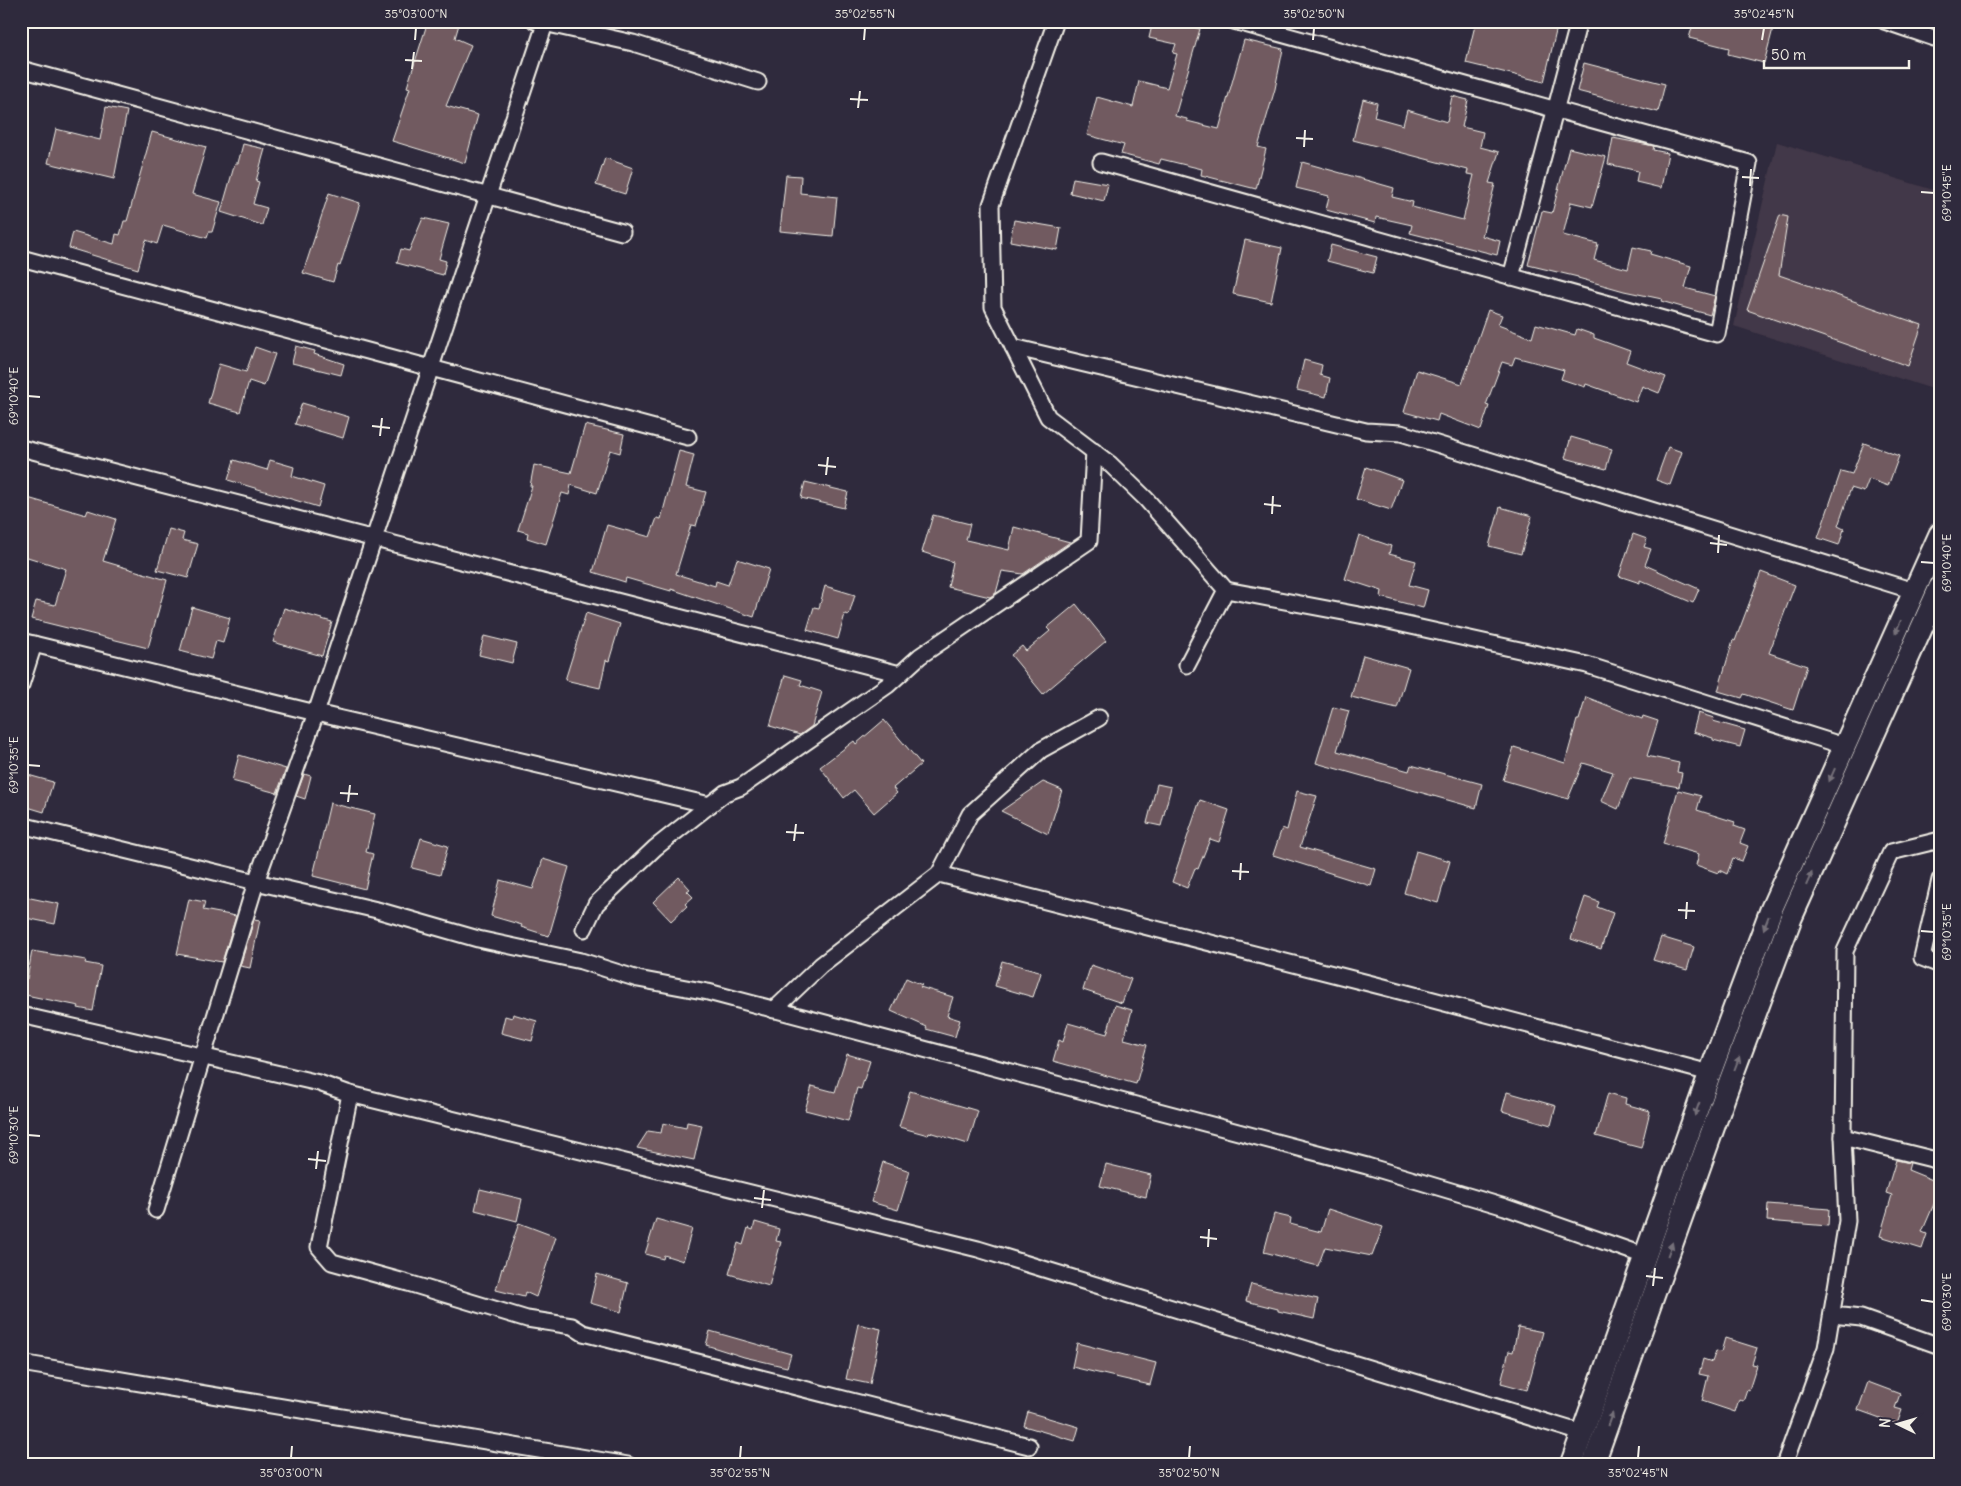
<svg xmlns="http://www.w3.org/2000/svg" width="1961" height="1486" viewBox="0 0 1961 1486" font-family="Delius,sans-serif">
<rect width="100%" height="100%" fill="#2f2a3d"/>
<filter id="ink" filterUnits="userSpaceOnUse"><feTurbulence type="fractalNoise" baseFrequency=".02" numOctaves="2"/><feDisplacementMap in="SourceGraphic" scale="10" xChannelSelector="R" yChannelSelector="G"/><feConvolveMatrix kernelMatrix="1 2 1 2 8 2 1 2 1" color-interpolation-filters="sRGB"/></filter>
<g filter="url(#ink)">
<polygon fill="#433848" points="1777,142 1940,192 1939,391 1734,326"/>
<g fill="#715a61" stroke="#f4f1e8">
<polygon points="428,21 460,21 455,38 471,45 446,106 478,115 465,163 392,141 410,88 407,87"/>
<polygon points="1153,21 1172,21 1200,29 1175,116 1187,119 1187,121 1219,129 1244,40 1283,49 1275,89 1258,147 1266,149 1256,189 1201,175 1202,169 1161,159 1159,164 1121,154 1124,145 1087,135 1097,97 1133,107 1139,81 1167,88 1177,54 1173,53 1176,44 1149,38"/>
<polygon points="1476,21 1532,21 1557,27 1544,82 1466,63"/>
<polygon points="1694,21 1775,21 1764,63 1728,54 1729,48 1689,38"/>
<polygon points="1584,63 1665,84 1658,112 1577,91"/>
<polygon points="1452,96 1468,100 1462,127 1483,132 1480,147 1499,152 1489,183 1495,184 1482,236 1500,241 1497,255 1410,233 1412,225 1376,217 1375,223 1326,210 1329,196 1296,188 1302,162 1394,188 1392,197 1413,202 1412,207 1463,220 1474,175 1467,174 1468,170 1353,140 1363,99 1377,103 1374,117 1403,125 1407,110 1447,122"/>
<polygon points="106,107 127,111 114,179 48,163 56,129 100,140"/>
<polygon points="152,132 206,147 192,194 221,202 212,232 209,232 207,238 163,225 157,244 146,240 138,269 69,248 73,232 114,244 116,234 120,235 124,221 127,221"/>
<polygon points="1613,138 1654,146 1653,150 1668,153 1661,188 1636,182 1638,171 1608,164"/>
<polygon points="243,144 265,149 256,181 259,182 253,204 267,208 262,225 221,212 235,163 238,163"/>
<polygon points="1569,148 1606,157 1592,207 1571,202 1563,235 1598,244 1594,260 1628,269 1633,247 1651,251 1650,254 1691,266 1685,288 1715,296 1710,315 1661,301 1662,299 1624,291 1578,278 1578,277 1528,265 1542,211 1552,213"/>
<polygon points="605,158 633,168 625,194 596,185"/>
<polygon points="786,175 801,176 800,193 837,197 833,236 780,231"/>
<polygon points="1073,178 1108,184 1104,201 1070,193"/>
<polygon points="329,193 360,203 340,266 338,265 333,282 303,273"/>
<polygon points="1780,215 1788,217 1779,275 1922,325 1908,366 1747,310"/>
<polygon points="423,218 449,224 439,259 446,261 443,275 397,263 401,249 409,251"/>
<polygon points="1014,220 1061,228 1057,250 1010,241"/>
<polygon points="1245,240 1282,248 1271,302 1233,294"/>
<polygon points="1331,245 1377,257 1373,273 1327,261"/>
<polygon points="1488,310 1502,315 1498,325 1532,338 1536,324 1575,335 1577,329 1594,335 1594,338 1630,351 1626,362 1666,377 1659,393 1642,386 1636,402 1586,384 1585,387 1561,379 1564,370 1515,357 1512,365 1502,362 1486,405 1489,406 1481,430 1439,414 1437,421 1404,412 1417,370 1462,384"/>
<polygon points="296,346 315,351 314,354 344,364 341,375 292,363"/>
<polygon points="255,347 275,354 264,386 249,381 240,412 208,403 219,364 246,372"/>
<polygon points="1304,360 1322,365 1320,375 1330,378 1326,397 1297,390"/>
<polygon points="302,403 349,417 343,438 295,424"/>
<polygon points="585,425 624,434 620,453 610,450 597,493 571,485 569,495 562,493 546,544 527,538 528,533 518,530 532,486 530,486 534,465 571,473"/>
<polygon points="1571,437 1612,449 1606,469 1565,458"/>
<polygon points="1864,443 1899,456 1888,486 1869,479 1864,492 1851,488 1838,526 1844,529 1839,545 1818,538 1841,471 1852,474"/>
<polygon points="1668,447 1682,452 1670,485 1656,480"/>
<polygon points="679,451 694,455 686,487 706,492 696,526 691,525 676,574 715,586 716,581 728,585 737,559 769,569 754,617 671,589 671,591 626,578 625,582 593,572 607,525 650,537 657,518 661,519"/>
<polygon points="234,460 267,470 270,460 294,467 292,476 324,486 318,507 228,480"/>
<polygon points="1366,467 1402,480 1391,510 1356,499"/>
<polygon points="805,482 848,492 844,508 801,498"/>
<polygon points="21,496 86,515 88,510 116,519 103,561 167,580 148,648 31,619 36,601 55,605 66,569 21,555"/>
<polygon points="1500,507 1532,516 1521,554 1489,546"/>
<polygon points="933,515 970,524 966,540 1009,550 1014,527 1070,542 1023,574 1002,571 996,593 990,597 948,587 953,562 922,552"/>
<polygon points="169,529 184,533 182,540 198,544 188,578 157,570"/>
<polygon points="1633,534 1647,539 1644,547 1651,549 1645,565 1699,589 1693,603 1640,580 1640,583 1619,576"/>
<polygon points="1359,535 1391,546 1389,554 1416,561 1409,585 1428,590 1423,608 1381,597 1382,591 1345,579"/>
<polygon points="1761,572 1795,585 1769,653 1807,666 1793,710 1744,694 1742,698 1718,691 1733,640 1735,641"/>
<polygon points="825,586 855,595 849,615 845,614 838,639 807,630 814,607 819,608"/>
<polygon points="1076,604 1106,641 1043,694 1011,655 1022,646 1026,651 1050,631 1047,628"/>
<polygon points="192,607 230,618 223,643 216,641 211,659 180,651"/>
<polygon points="284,608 332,622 322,656 273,642"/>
<polygon points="586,613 620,624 609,661 606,660 600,688 565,680"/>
<polygon points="484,636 517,644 512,663 479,655"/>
<polygon points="1363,655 1409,668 1397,708 1351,697"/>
<polygon points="785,675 802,680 800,685 822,692 812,726 800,735 770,726"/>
<polygon points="1586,697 1642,719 1643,716 1658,721 1647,756 1679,763 1677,772 1682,773 1679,787 1630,778 1618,809 1601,801 1613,772 1583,763 1568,799 1503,780 1514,747 1565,763 1577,720 1579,720"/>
<polygon points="1333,707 1349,711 1337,751 1409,771 1411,765 1482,784 1476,808 1316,763"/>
<polygon points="1698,713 1714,718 1713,721 1745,730 1740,747 1713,740 1713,738 1693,732"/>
<polygon points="884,720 921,764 893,788 897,793 874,813 854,790 844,798 820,767 854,741 856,744"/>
<polygon points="239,755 286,769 277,793 232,781"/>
<polygon points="21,773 53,782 44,812 21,805"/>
<polygon points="304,774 311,776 305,799 296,796"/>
<polygon points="1043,782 1062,790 1048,834 1001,811"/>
<polygon points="1157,784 1171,787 1161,826 1147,823"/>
<polygon points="1678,790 1701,796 1697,810 1735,822 1734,826 1745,830 1740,843 1748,846 1742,861 1733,858 1727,874 1719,870 1718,873 1696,865 1699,854 1663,844"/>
<polygon points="1297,791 1317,796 1300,847 1376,869 1371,886 1273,855 1282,828 1287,830"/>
<polygon points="1200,800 1229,810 1219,842 1210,839 1198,869 1195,868 1187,888 1172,882"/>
<polygon points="330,803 375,814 366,852 373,854 365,889 313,876"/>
<polygon points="421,838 448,846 440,875 412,868"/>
<polygon points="1416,851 1450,861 1438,903 1404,893"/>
<polygon points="543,859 569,867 549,936 521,927 522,925 491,916 500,880 533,889"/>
<polygon points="679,877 690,889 687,891 693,897 685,904 687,906 671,921 653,902"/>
<polygon points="21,896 59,904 55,924 21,917"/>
<polygon points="1585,897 1599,902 1597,907 1613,913 1601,949 1571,939"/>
<polygon points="189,899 205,902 203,910 236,916 222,962 177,954"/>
<polygon points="254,919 260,920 250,968 240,966"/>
<polygon points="1661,937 1694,947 1687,970 1653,960"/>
<polygon points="32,951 86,960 85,963 101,966 93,1011 78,1008 79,1006 21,994 21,978 27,979"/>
<polygon points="1002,961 1039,971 1041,973 1033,997 995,986"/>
<polygon points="1091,965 1131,979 1122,1003 1083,990"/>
<polygon points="906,978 922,985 920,987 953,997 947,1016 960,1020 955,1037 926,1029 927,1027 891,1011"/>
<polygon points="1115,1005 1132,1010 1124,1039 1147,1045 1136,1084 1053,1061 1059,1040 1063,1042 1068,1023 1107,1034"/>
<polygon points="513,1014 537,1021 532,1041 501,1033 505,1016 512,1018"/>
<polygon points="847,1054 870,1061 861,1089 857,1088 848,1121 805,1110 812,1086 835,1092"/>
<polygon points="910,1091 978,1111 968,1144 929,1132 928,1135 899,1127"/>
<polygon points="1507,1092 1556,1106 1551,1125 1502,1111"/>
<polygon points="1608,1093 1626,1098 1625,1104 1650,1111 1641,1148 1596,1136"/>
<polygon points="687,1122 702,1125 694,1160 637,1148 648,1131 661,1133 663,1123 686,1128"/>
<polygon points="1896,1160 1910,1163 1908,1170 1940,1183 1940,1190 1922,1232 1927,1234 1922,1249 1880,1236 1892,1195 1886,1193"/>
<polygon points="883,1162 910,1171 898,1210 871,1202"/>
<polygon points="1106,1164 1151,1175 1146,1197 1100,1186"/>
<polygon points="480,1189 522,1199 517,1221 475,1210"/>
<polygon points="1768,1204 1829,1209 1828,1226 1767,1221"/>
<polygon points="1328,1209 1383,1227 1372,1256 1325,1247 1318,1266 1264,1252 1274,1214 1291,1218 1290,1224 1321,1232"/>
<polygon points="656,1219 692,1229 683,1261 664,1255 663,1259 645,1254"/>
<polygon points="755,1222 779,1229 776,1241 781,1242 769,1286 729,1274 738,1243 743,1245 748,1228 753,1230"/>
<polygon points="519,1223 556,1237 536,1297 525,1292 524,1297 496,1290 502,1268 503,1269"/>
<polygon points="597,1274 628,1283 621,1312 590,1303"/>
<polygon points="1251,1284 1318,1299 1314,1319 1278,1311 1278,1309 1246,1301"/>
<polygon points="858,1324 881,1329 870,1384 846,1379"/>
<polygon points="1518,1327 1543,1332 1527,1390 1501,1383 1509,1351 1513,1352"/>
<polygon points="710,1331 791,1354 787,1367 744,1357 706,1345"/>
<polygon points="1725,1338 1757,1348 1752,1364 1757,1365 1749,1390 1747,1389 1743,1401 1739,1399 1735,1412 1702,1401 1708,1376 1699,1374 1703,1359 1712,1362 1716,1351 1721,1352"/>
<polygon points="1077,1343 1156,1363 1150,1385 1072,1367"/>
<polygon points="1868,1382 1900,1394 1895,1408 1902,1410 1897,1424 1858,1410"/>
<polygon points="1028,1412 1079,1427 1075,1441 1024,1426"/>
</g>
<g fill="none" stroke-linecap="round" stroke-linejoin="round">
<defs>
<g id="street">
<polyline points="535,21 633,43 758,82"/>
<polyline points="1056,21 991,205 993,307 1048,417 1110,464 1146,499 1226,590 1187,665"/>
<polyline points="1884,21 1940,40"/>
<polyline points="21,69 622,232"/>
<polyline points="1101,162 1717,334 1749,163 1234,21"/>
<polyline points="21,258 688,437"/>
<polyline points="1511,277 1579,21"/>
<polyline points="1013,347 1366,431 1401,433 1914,591"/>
<polyline points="21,448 900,674"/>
<polyline points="1226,590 1375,618 1587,665 1844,746"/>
<polyline points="21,641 316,713 710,805"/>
<polyline points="21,685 34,644"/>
<polyline points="21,825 256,882 377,910 478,939 581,961 638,979 708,992 1367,1166 1505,1207 1645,1256"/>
<polyline points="939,874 1384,987 1710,1073"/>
<polyline points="1940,880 1922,958 1940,965"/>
<polyline points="584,929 596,904 655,848 725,793 741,787 888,685 920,656 1089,541 1094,451"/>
<polyline points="774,1010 821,965 939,874 970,814 1041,750 1099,718"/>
<polyline points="21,1015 319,1083 350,1094 978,1249 1582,1433"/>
<polyline points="350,1094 319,1247 332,1262 408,1283 527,1319 572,1326 583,1333 1029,1446"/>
<polyline points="1843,1137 1940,1161"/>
<polyline points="156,1210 256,882 316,713 546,21"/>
<polyline points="1832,1315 1861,1318 1940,1346"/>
<polyline points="21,1363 628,1465"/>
<polyline points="1784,1465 1826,1348 1847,1221 1843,1137 1845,951 1891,852 1940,840"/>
</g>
<g id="secondary">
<polyline points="1571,1465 1710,1073 1771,910 1940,534"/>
<polyline points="1593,1465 1730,1081 1791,918 1940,587"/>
</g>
</defs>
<use href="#street" stroke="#f4f1e8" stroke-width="19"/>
<use href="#secondary" stroke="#f4f1e8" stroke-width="25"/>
<use href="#street" stroke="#2f2a3d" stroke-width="15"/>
<use href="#secondary" stroke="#2f2a3d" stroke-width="21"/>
</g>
<defs><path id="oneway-solid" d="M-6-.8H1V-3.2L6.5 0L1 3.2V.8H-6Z" transform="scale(1.25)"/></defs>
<g fill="#747079">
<use href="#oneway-solid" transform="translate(1898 627) rotate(114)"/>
<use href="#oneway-solid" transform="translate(1832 775) rotate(114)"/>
<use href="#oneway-solid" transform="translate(1809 879) rotate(-66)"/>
<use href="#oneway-solid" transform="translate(1766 923) rotate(111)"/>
<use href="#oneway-solid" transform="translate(1737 1063) rotate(-69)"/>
<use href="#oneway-solid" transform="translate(1697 1109) rotate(110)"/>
<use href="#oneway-solid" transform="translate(1670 1249) rotate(-70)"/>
<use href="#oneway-solid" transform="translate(1610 1419) rotate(-70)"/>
</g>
</g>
<path fill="none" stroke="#f4f1e8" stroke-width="2" d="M 415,40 L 416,28M 864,40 L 865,28M 1313,40 L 1314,28M 1762,40 L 1764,28M 405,60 L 422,61M 412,69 L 414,52M 850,99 L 868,100M 858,108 L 860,91M 1296,138 L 1313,139M 1304,147 L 1305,130M 1742,177 L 1759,178M 1750,186 L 1751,169M 1921,192 L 1934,193M 28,396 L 40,397M 372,426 L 390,428M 380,436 L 382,418M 818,465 L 836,467M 826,475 L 828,457M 1264,504 L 1281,506M 1272,514 L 1273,496M 1710,543 L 1727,545M 1718,553 L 1719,535M 1921,562 L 1934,563M 28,765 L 40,766M 340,793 L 358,794M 348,802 L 350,785M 786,832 L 804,833M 794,841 L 796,824M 1232,871 L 1249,872M 1240,880 L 1241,863M 1678,910 L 1695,911M 1686,919 L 1687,902M 1921,931 L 1934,932M 28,1135 L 40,1136M 308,1159 L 326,1161M 316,1169 L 318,1151M 754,1198 L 771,1200M 762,1208 L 764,1190M 1200,1237 L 1217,1239M 1208,1247 L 1209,1229M 1646,1276 L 1663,1278M 1653,1286 L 1655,1268M 1921,1300 L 1934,1302M 291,1458 L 292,1446M 740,1458 L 741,1446M 1189,1458 L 1190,1446M 1638,1458 L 1639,1446"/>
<rect width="1961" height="1486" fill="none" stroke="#2f2a3d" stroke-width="55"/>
<g transform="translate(1898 1424) rotate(275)" stroke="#2f2a3d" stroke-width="4" paint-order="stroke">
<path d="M0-4L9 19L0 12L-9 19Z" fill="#f4f1e8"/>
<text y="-8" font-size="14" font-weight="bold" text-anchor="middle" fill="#f4f1e8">N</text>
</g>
<path d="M1764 60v8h145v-8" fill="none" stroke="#f4f1e8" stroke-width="2.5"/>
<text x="1771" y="60" font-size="15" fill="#f4f1e8" stroke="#2f2a3d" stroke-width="4" paint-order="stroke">50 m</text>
<rect x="28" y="28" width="1906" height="1430" fill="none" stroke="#f4f1e8" stroke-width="2"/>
<g font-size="12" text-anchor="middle" fill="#f4f1e8">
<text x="416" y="18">35°03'00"N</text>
<text x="865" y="18">35°02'55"N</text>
<text x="1314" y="18">35°02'50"N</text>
<text x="1764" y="18">35°02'45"N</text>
<text transform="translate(1947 193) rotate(-90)" y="4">69°10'45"E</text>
<text transform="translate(14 396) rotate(-90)" y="4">69°10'40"E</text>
<text transform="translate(1947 563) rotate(-90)" y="4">69°10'40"E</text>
<text transform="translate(14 765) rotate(-90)" y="4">69°10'35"E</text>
<text transform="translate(1947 932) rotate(-90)" y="4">69°10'35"E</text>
<text transform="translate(14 1135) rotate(-90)" y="4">69°10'30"E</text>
<text transform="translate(1947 1302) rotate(-90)" y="4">69°10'30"E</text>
<text x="291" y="1477">35°03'00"N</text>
<text x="740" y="1477">35°02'55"N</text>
<text x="1189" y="1477">35°02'50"N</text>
<text x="1638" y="1477">35°02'45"N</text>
</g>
</svg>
